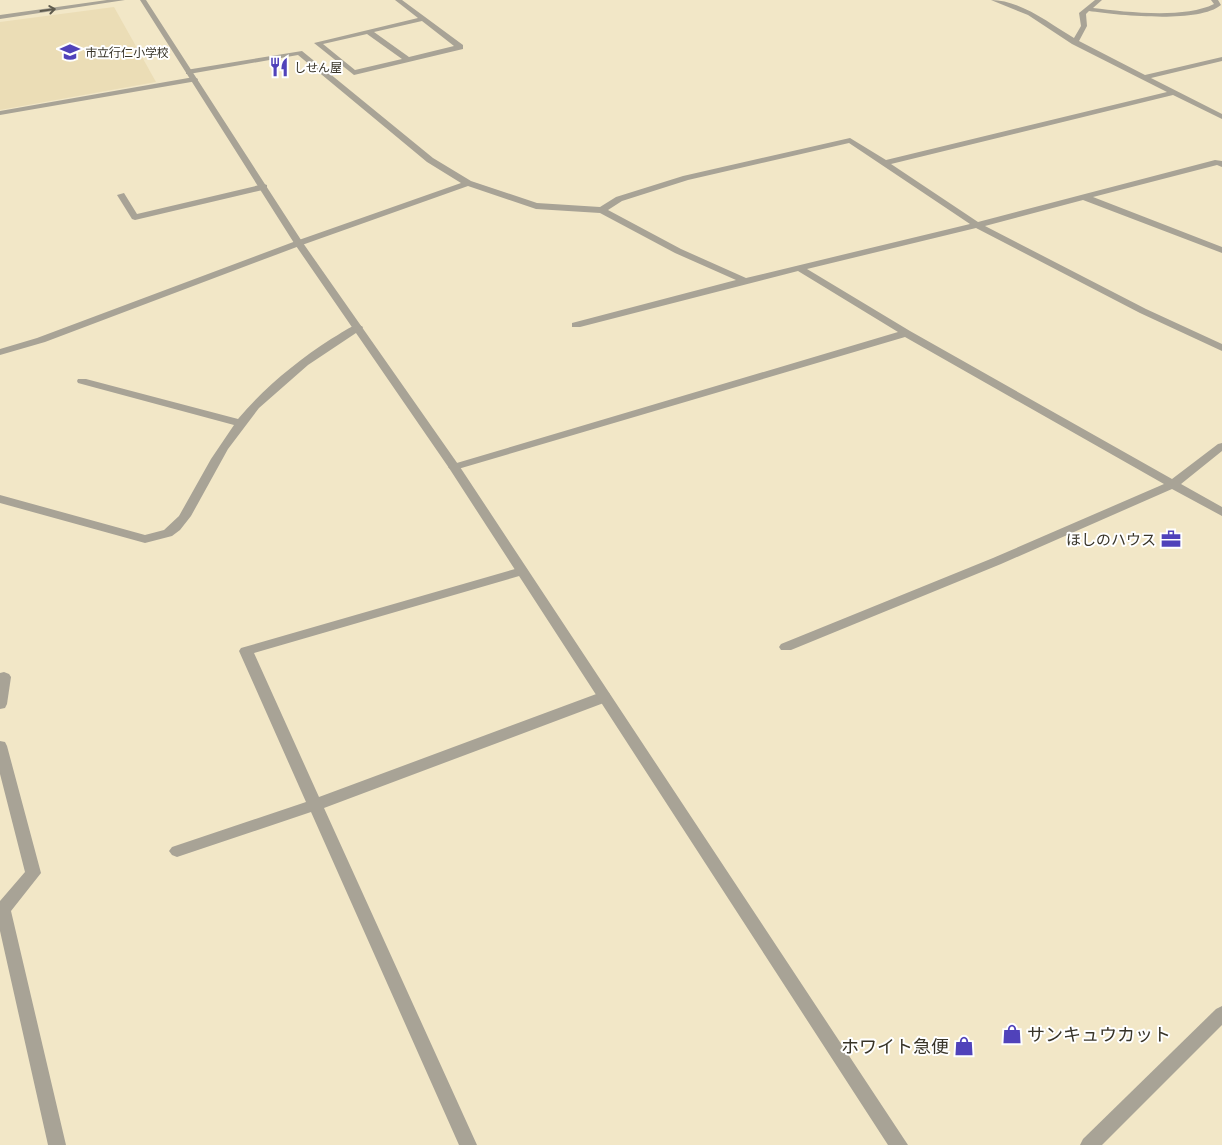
<svg xmlns="http://www.w3.org/2000/svg" width="1222" height="1145" viewBox="0 0 1222 1145" font-family="Inter,'Noto Sans JP',sans-serif">
<rect width="100%" height="100%" fill="#f2e7c7"/>
<polygon fill="#ebddb6" points="114,7 156,82 0,110 0,22"/>
<g fill="none" stroke-linecap="round" stroke-linejoin="round">
<path fill="#a8a396" fill-rule="evenodd" d="M 395,0 L 402,0 L 463,45 L 463,49 L 354,75 L 314,43 L 418,18 ZM 422,21 L 454,46 L 409,57 L 374,32 ZM 367,34 L 402,59 L 355,70 L 323,44 Z"/>
<g fill="#a8a396" fill-rule="evenodd">
<path d="M 991,0 C 1020,0 1049,23 1074,38 L 1081,26 L 1079,13 L 1095,0 L 1102,0 L 1093,8 C 1126,12 1184,19 1214,4 L 1211,0 L 1218,0 L 1221,5 C 1198,24 1118,15 1089,11 L 1086,14 L 1087,26 L 1079,41 L 1145,75 L 1222,57 L 1222,61 L 1151,78 L 1222,114 L 1222,119 L 1173,95 L 891,164 L 978,222 L 1215,160 L 1222,161 L 1222,167 L 1217,165 L 1093,197 L 1222,247 L 1222,253 L 1083,200 L 985,226 L 1146,309 L 1222,344 L 1222,351 L 1140,313 L 976,228 L 807,269 L 910,331 L 1172,479 L 1218,444 L 1222,443 L 1222,451 L 1181,484 L 1222,507 L 1222,516 L 1172,489 L 1001,564 L 791,650 L 781,650 L 779,647 L 781,644 L 993,558 L 1164,484 L 905,337 L 458,469 L 450,469 L 448,467 L 450,465 L 898,332 L 798,271 L 580,327 L 572,327 L 572,323 L 736,280 L 675,253 L 600,213 L 536,209 L 468,186 L 302,245 L 45,342 L 0,355 L 0,349 L 37,338 L 296,241 L 461,183 L 427,162 L 298,55 L 189,74 L 186,74 L 186,70 L 302,51 L 433,158 L 471,181 L 537,203 L 600,207 L 616,197 L 683,176 L 850,138 L 886,160 L 1167,92 L 1072,44 L 1028,15 ZM 849,143 L 970,224 L 746,278 L 681,249 L 608,210 L 622,201 L 688,180 Z"/>
<polygon points="194,77 198,79 197,81 0,115 0,111"/>
<polygon points="264,184 267,185 267,189 135,220 132,219 117,195 124,193 137,214"/>
<path d="M 358,324 L 363,327 L 362,329 L 308,365 L 259,408 L 228,449 L 191,516 L 180,530 L 172,536 L 145,543 L 0,503 L 0,495 L 145,535 L 164,530 L 179,516 L 211,459 L 234,425 L 78,383 L 77,381 L 78,379 L 86,379 L 238,419 C 264,388 297,361 331,339 C 340,334 349,327 358,324 Z"/>
<polygon points="522,567 526,568 528,571 526,574 254,653 319,797 599,693 609,693 611,697 609,701 324,808 477,1145 459,1145 311,812 177,857 172,855 169,851 172,847 306,802 239,651 241,648"/>
<polygon points="4,672 9,674 11,677 7,704 5,708 0,709 0,673"/>
<polygon points="0,741 5,742 7,746 41,873 11,911 66,1145 48,1145 0,931 0,901 25,872 0,774"/>
<polygon points="1222,1006 1222,1025 1102,1145 1080,1145 1083,1139 1216,1009"/>
</g>
<g fill="#a8a396" fill-rule="evenodd">
<polygon points="107,0 125,0 0,19 0,15"/>
<polygon points="140,0 146,0 303,243 460,467 908,1145 888,1145 449,468 294,243"/>
</g>
</g>
<defs><path id="oneway-shaft" d="M-6 0H5M1.5-3L5.5 0L1.5 3" fill="none" stroke-width="1.6" stroke-linecap="round" stroke-linejoin="round" transform="scale(1.25)"/></defs>
<use stroke="#5f5b4e" href="#oneway-shaft" transform="translate(48 10) rotate(-8)"/>
<defs>
<symbol id="school-bare" viewBox="-9 -9 18 18"><path d="M0-5L7-2L0 1L-7-2ZM-4 1L0 2.5L4 1V4Q0 6-4 4Z" fill="#5042ba" stroke="#fff" stroke-width="2.5" paint-order="stroke"/></symbol>
<symbol id="restaurant-bare" viewBox="-9 -9 18 18"><path d="M-5-6h1v4h1v-4h1v4h1v-4h1v5L-1.5 .5V6h-2V.5L-5-1ZM5-6V6H3V1.5H1.5Q1.5-4 5-6Z" fill="#5042ba" stroke="#fff" stroke-width="2.5" paint-order="stroke"/></symbol>
<symbol id="office-bare" viewBox="-9 -9 18 18"><path d="M-6-3h4V-5.5h4V-3h4V5H-6ZM-1-4.5V-3h2v-1.5ZM-6 0V1H6V0Z" fill="#5042ba" stroke="#fff" stroke-width="2.5" paint-order="stroke"/></symbol>
<symbol id="shop-bare" viewBox="-9 -9 18 18"><path d="M-5-2.5h2.3a2.7 3.5 0 0 1 5.4 0H5L5.5 6h-11ZM-1.5-2.5h3a1.5 2.3 0 0 0-3 0Z" fill="#5042ba" stroke="#fff" stroke-width="2.5" paint-order="stroke"/></symbol>
</defs>
<g fill-rule="evenodd">
<use href="#school-bare" x="56" y="38" width="28" height="28"/>
<use href="#restaurant-bare" x="265" y="53" width="28" height="28"/>
<use href="#office-bare" x="1157" y="525" width="28" height="28"/>
<use href="#shop-bare" x="998" y="1020" width="28" height="28"/>
<use href="#shop-bare" x="950" y="1032" width="28" height="28"/>
</g>
<g text-anchor="middle" dominant-baseline="central" stroke-width="4" stroke-linejoin="round" paint-order="stroke">
<g font-size="12" fill="#383428" stroke="#fff" text-anchor="start">
<text x="85" y="52">市立行仁小学校</text>
<text x="294" y="67">しせん屋</text>
</g>
<g font-size="15" fill="#383428" stroke="#fff" text-anchor="end">
<text x="1156" y="539">ほしのハウス</text>
</g>
<g font-size="18" fill="#383428" stroke="#fff" text-anchor="start">
<text x="1027" y="1034">サンキュウカット</text>
<text x="949" y="1046" text-anchor="end">ホワイト急便</text>
</g>
</g>
</svg>
